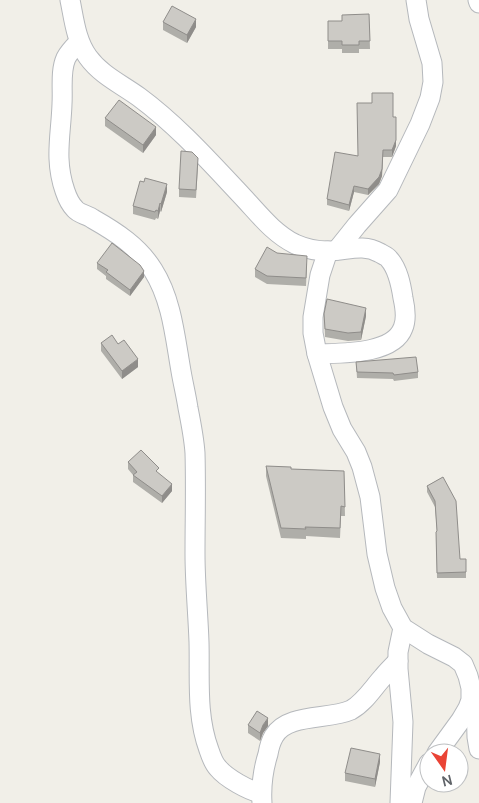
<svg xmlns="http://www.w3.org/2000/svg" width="479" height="803" viewBox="0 0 479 803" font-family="Manrope,sans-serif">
<rect width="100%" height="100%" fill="#f1efe8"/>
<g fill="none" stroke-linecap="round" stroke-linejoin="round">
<defs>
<g id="street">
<path d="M 70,0 C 74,19 76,41 88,57 C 101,75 121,84 139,97 C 177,125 209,161 242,196 C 259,214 273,233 295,244 C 304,248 318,251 328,251 C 347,251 362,243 380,253 C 383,255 387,256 389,259 C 398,269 401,285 403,298 C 405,307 407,319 403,328 C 393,355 340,353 317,354"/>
<polyline points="478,0 479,3"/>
<path d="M 79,42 C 75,46 69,52 66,58 C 60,71 63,89 62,104 C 61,135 54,159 65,191 C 67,197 70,204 75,209 C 79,214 88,215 93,219 C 116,232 139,247 153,270 C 172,300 175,337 181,371 C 183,383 186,395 188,408 C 191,423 194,438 195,453 C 196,487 195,520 195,554 C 195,583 198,613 199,642 C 200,678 196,715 209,750 C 211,756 214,764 218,768 C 226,778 249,791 261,793"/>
<polyline points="337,250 357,225 388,190 420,124 430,98 433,82 432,63 419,19 416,0"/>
<polyline points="328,251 320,275 313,317 313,333 317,354 333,407 342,429 356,452 362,467 370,497 377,554 385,588 392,608 403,628 428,644 454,657 463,664 468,676 471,688 471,700 468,708 461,720 437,753"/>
<polyline points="476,697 477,737 479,749"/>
<path d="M 262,803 C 261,787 263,770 268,754 C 269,748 271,741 274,736 C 287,713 329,720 351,710 C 364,703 373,688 383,677 C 388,671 393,666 398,661"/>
<polyline points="400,803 403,722 398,669 398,652 403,628"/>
<polyline points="412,803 416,787 429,763"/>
</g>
</defs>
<use href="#street" stroke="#b5b8bc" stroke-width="21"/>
<use href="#street" stroke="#fff" stroke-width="19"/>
</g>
<g fill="#afaea9">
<polygon points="369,14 370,49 359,49 359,53 342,53 342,49 328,49 328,21 342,21"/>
<polygon points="163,22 196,27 187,43 163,30"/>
<polygon points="393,117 396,117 396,146 392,157 383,157 382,176 379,184 368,195 354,192 349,211 327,205 327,199 358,156"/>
<polygon points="105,118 156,135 143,153 105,126"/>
<polygon points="198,166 196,198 179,197 179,189"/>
<polygon points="167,192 161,212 160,211 158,219 156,218 155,220 133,214 133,206"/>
<polygon points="277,253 307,264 306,286 267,284 255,277 255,269"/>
<polygon points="97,263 144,277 130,296 106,279 106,276 97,269"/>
<polygon points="324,314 366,316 361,340 348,341 325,337"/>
<polygon points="101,343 138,367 122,379 101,351"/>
<polygon points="356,362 418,372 418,378 394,381 393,379 357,378"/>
<polygon points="128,462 159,474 172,491 162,503 133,482 133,475 128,469"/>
<polygon points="266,466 291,469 344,471 345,516 341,516 340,538 306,536 306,539 281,538 266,476"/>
<polygon points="443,477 460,559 466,559 466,578 437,578 436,532 437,532 435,507 427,492 427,486"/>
<polygon points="248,725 268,726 263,733 260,741 248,733"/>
<polygon points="380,762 375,787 345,781 345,773"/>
</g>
<g fill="#8f8d8a">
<polygon points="196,19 196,27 187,43 187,35"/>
<polygon points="156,127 156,135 143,153 143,145"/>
<polygon points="396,140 396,146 392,157 392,150"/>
<polygon points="383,150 382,176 379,184 368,195 368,189"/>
<polygon points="167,184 167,192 161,212 161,204"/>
<polygon points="354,186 354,192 349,211 349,205"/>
<polygon points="160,203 160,211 158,219 158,211"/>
<polygon points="144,271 144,277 130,296 130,290"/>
<polygon points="366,308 366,316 361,340 361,332"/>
<polygon points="138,359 138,367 122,379 122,371"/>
<polygon points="172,484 172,491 162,503 162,496"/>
<polygon points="268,718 268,726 263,733 260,741 260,733 263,725"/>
<polygon points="380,754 380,762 375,787 375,779"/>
</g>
<g fill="#cccac5" stroke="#8f8d8a">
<polygon points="172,6 196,19 187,35 163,22"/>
<polygon points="369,14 370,41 359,41 359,45 342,45 342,41 328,41 328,21 342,21 342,15"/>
<polygon points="372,93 393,93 393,117 396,117 396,140 392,150 383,150 382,169 379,177 368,189 354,186 349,205 327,199 335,152 358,156 357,103 372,103"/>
<polygon points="119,100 156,127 143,145 105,118"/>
<polygon points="181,151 192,152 198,158 196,190 179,189"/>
<polygon points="145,178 167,184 161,204 160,203 158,211 156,210 155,212 133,206 140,181 144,182"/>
<polygon points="112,243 140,265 144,271 130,290 106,272 108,270 97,263"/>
<polygon points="267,247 277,253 307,256 306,278 267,276 255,269"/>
<polygon points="327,299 366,308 361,332 348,333 325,329 324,314"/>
<polygon points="112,335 118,344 124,340 138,359 122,371 101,343"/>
<polygon points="416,357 418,372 394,375 393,373 357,372 356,362"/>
<polygon points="141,450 159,468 156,471 172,484 162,496 133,475 137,472 128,462"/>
<polygon points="266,466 291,467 291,469 344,471 345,507 341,506 340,528 305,527 306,529 281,528"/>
<polygon points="443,477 456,501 460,559 466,559 466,572 437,573 436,532 437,531 435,501 427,486"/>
<polygon points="257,711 268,718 263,725 260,733 248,725"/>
<polygon points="351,748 380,754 375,779 345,773"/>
</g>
<g transform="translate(444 768) rotate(166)"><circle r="24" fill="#ffffff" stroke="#bfc1c3"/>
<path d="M0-4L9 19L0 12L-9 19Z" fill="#ea4335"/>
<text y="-8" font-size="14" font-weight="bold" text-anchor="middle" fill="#5f6368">N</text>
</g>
</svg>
